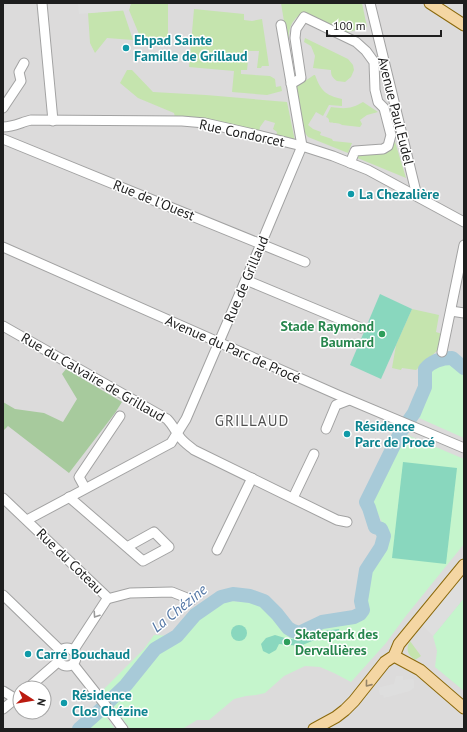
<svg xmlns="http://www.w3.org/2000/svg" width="467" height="732" viewBox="0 0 467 732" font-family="'PT Sans',sans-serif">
<rect width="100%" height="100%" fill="#eeebe5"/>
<path fill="#dcdbdb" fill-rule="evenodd" d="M 3,3 L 464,3 L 464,729 L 3,729 ZM 20,688 L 44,688 L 44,712 L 20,712 Z"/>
<g fill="#c5e4ae">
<polygon points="131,3 168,3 168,36 161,41 141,39 129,10"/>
<path d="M 281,3 L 362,3 L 367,27 L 345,33 L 303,13 C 286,23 289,35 289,52 Z"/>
<polygon points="194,9 244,14 244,20 252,21 262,19 269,66 262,66 261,68 257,68 259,51 249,51 247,70 241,70 241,74 270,76 275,79 276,87 281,86 282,91 267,95 232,92 234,71 189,67"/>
<polygon points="123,10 133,40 107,38 95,53 90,43 88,13"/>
<path d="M 305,38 L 348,59 L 353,65 L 354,70 L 351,77 L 345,82 L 337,81 C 332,77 331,76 331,70 L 313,68 L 315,56 L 311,46 L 304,42 Z"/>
<polygon points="127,70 132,70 153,92 206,95 287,102 295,141 276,136 277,132 273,129 275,123 265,120 260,127 259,132 175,117 174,113 138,98 120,83"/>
<path d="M 314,75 L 315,75 C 321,91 325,95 342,99 L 342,106 L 329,105 L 323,116 L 316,112 L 308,125 L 313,129 L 321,132 L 320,135 L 332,139 L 333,141 L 352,143 L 348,153 L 308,137 L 305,133 L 296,87 Z"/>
<path d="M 363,102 L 378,112 L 367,115 L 360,120 L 362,124 L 360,127 L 342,125 C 338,122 333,124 329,122 L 329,120 L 328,118 L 326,117 L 331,107 C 345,109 351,109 363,102 Z"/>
<path d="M 393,135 L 406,178 L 355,157 L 357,153 C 367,152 375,154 385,152 Z"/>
<polygon points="412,309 439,315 436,332 442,334 439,349 416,370 402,368 401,370 392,368 396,345"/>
<path d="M 410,641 L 421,656 L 415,660 C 408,655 405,649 410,641 Z"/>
</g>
<polygon fill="#a7ca9d" points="66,369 122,402 115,413 69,473 8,426 3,431 3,402 15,409 44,413 63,422 77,399 62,374"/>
<g fill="#c5f5cc">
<polygon points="448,362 464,375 464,438 419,418 428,391 429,370"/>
<polygon points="405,434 464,459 464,544 405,617 386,643 351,682 334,673 320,667 305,666 284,676 265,693 256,695 246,696 234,699 209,720 197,720 184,728 183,729 130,729 102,691 144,649 154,635 175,636 186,629 196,619 217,600 260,603 282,626 292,634 302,633 323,625 359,618 366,615 364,601 368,573 378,554 387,540 385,529 372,501"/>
<polygon points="464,598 464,691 435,667 437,651 433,636"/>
<polygon points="100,708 115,729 76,729 92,717"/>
</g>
<g fill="#89d7be">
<polygon points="380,294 412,309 381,379 350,365"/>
<polygon points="403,462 457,468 446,564 392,558"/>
<circle cx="239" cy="633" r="8"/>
<polygon points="339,629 340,635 322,637 300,646 279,644 276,650 269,654 263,651 261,644 266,638 275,635 285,638 299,640 323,631"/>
</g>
<g fill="#dedede">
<polygon points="78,3 131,3 129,10 79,14"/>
<polygon points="464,573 464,598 433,636 422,625"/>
<polygon points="396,676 403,676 403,680 413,679 414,681 414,688 410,691 384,698 383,695 380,695 379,691 380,687 394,684"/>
</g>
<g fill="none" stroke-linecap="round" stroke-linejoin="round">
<path stroke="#a8cad8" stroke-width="14" d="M 79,729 L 97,713 L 126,685 L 155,649 L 177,636 L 195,615 L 221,597 L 233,594 L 250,596 L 264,601 L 277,614 L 288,628 L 293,631 L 299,633 L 322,622 L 354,617 L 360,614 L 363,610 L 361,601 L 366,570 L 381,547 L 384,536 L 381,529 L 375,527 L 369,508 L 366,502 L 400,433 L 414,413 L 419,401 L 425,387 L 425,369 C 432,361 441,358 452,358 L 464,368"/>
<defs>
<g id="minor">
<polyline points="42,3 53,121"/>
<polyline points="370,3 417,196"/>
<polyline points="291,84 301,78 295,38 296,29 304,17 356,42 366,51 374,62 375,90 378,102 384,108 391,135 388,146 383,149 355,151 350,163"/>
<polyline points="3,108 21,81 19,72 24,63"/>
<path d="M 3,127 C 13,127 22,122 31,120 L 182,121 L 205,123 L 249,133 L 302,146 L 333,156 L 368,170 L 464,222"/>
<polyline points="3,139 305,262"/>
<polyline points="3,247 338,395 464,448"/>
<polyline points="246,280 361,328"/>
<polyline points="451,311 464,313"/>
<path d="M 3,326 L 167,419 C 172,424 175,430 179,436 C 183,442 188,445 194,450 L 337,520 L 347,522"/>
<polyline points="442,352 464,245"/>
<polyline points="326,429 336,405 349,400"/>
<polyline points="85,488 79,477 120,416"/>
<polyline points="69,497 143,561 169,547 154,532 127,547"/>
<polyline points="3,498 106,596 107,599 73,651"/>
<polyline points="293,498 314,454"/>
<polyline points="27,520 171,443 186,419 261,244 302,146 281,25"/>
<polyline points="217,550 252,478"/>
<polyline points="3,595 61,651"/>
<polyline points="107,599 130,593 172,592 192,600"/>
<circle cx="67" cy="657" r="9"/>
<polyline points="73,664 103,702 123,729"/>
<polyline points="28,688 59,661"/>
<polyline points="3,691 16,699"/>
<polyline points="3,709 20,695"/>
</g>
<g id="major">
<polyline points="430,3 464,25"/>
<polyline points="394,656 420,670 464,708"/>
<polyline points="314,729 336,717 345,710 354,701 385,662 394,656 399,644 464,565"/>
</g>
</defs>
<use href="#minor" stroke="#a2a2a2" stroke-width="11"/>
<use href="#major" stroke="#8b690c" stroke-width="13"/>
<use href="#minor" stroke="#fff" stroke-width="9"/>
<use href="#major" stroke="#f4d6a3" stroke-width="11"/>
</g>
<defs><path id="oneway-chevron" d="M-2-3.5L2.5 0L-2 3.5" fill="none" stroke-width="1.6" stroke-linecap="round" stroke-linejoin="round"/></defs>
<use stroke="#9a9a9a" href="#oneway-chevron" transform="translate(96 615) rotate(124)"/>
<use stroke="#948367" href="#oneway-chevron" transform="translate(368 684) rotate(129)"/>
<g fill="#0f9aa8" stroke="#fff" stroke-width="1.5">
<circle cx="126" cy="48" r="4"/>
<circle cx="351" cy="194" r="4"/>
<circle cx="347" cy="434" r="4"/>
<circle cx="28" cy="654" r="4"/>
<circle cx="64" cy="703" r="4"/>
</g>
<g fill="#2e9e5b" stroke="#fff" stroke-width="1.5">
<circle cx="382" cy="334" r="4"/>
<circle cx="287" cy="642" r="4"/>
</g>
<g text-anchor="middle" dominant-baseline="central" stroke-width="3" stroke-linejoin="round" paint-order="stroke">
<g font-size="14" font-weight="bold" fill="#0d838f" stroke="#fff" text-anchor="start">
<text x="134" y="40">Ehpad Sainte<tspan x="134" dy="16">Famille de Grillaud</tspan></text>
<text x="359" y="194">La Chezalière</text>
<text x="355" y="426">Résidence<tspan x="355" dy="16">Parc de Procé</tspan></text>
<text x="36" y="654">Carré Bouchaud</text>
<text x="72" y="695">Résidence<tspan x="72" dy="16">Clos Chézine</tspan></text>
</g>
<g font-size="14" fill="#1e1e1e" stroke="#fff">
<text transform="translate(396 111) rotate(76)">Avenue Paul Eudel</text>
<text transform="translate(242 133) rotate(12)">Rue Condorcet</text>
<text transform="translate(154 200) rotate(22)">Rue de l'Ouest</text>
<text transform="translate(246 279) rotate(-67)">Rue de Grillaud</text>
<text transform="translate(233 349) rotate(24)">Avenue du Parc de Procé</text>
<text transform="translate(93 377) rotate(30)">Rue du Calvaire de Grillaud</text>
<text transform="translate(70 561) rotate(44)">Rue du Coteau</text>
</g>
<g font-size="14" font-weight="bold" fill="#27864d" stroke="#fff" text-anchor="end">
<text x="374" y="326">Stade Raymond<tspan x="374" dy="16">Baumard</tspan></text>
<text x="295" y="634" text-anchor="start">Skatepark des<tspan x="295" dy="16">Dervallières</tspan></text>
</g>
<g font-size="15" letter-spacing="1" fill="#515151" stroke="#fff">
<text x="252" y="420">GRILLAUD</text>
</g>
<g font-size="15" font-style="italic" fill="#5276a5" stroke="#fff">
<text transform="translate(179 608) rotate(-39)">La Chézine</text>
</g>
</g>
<rect width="467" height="732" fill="none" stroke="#1e1e1e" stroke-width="8"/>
<g transform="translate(32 700) rotate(102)"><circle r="19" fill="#ffffff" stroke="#a5a5a5"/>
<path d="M0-3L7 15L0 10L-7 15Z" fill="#bb1b10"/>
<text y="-6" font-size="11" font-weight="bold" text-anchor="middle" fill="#1e1e1e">N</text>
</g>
<path d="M327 30v6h114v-6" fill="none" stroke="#1e1e1e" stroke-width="2"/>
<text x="333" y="30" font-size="12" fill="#1e1e1e" stroke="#ffffff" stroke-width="3" paint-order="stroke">100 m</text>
</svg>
